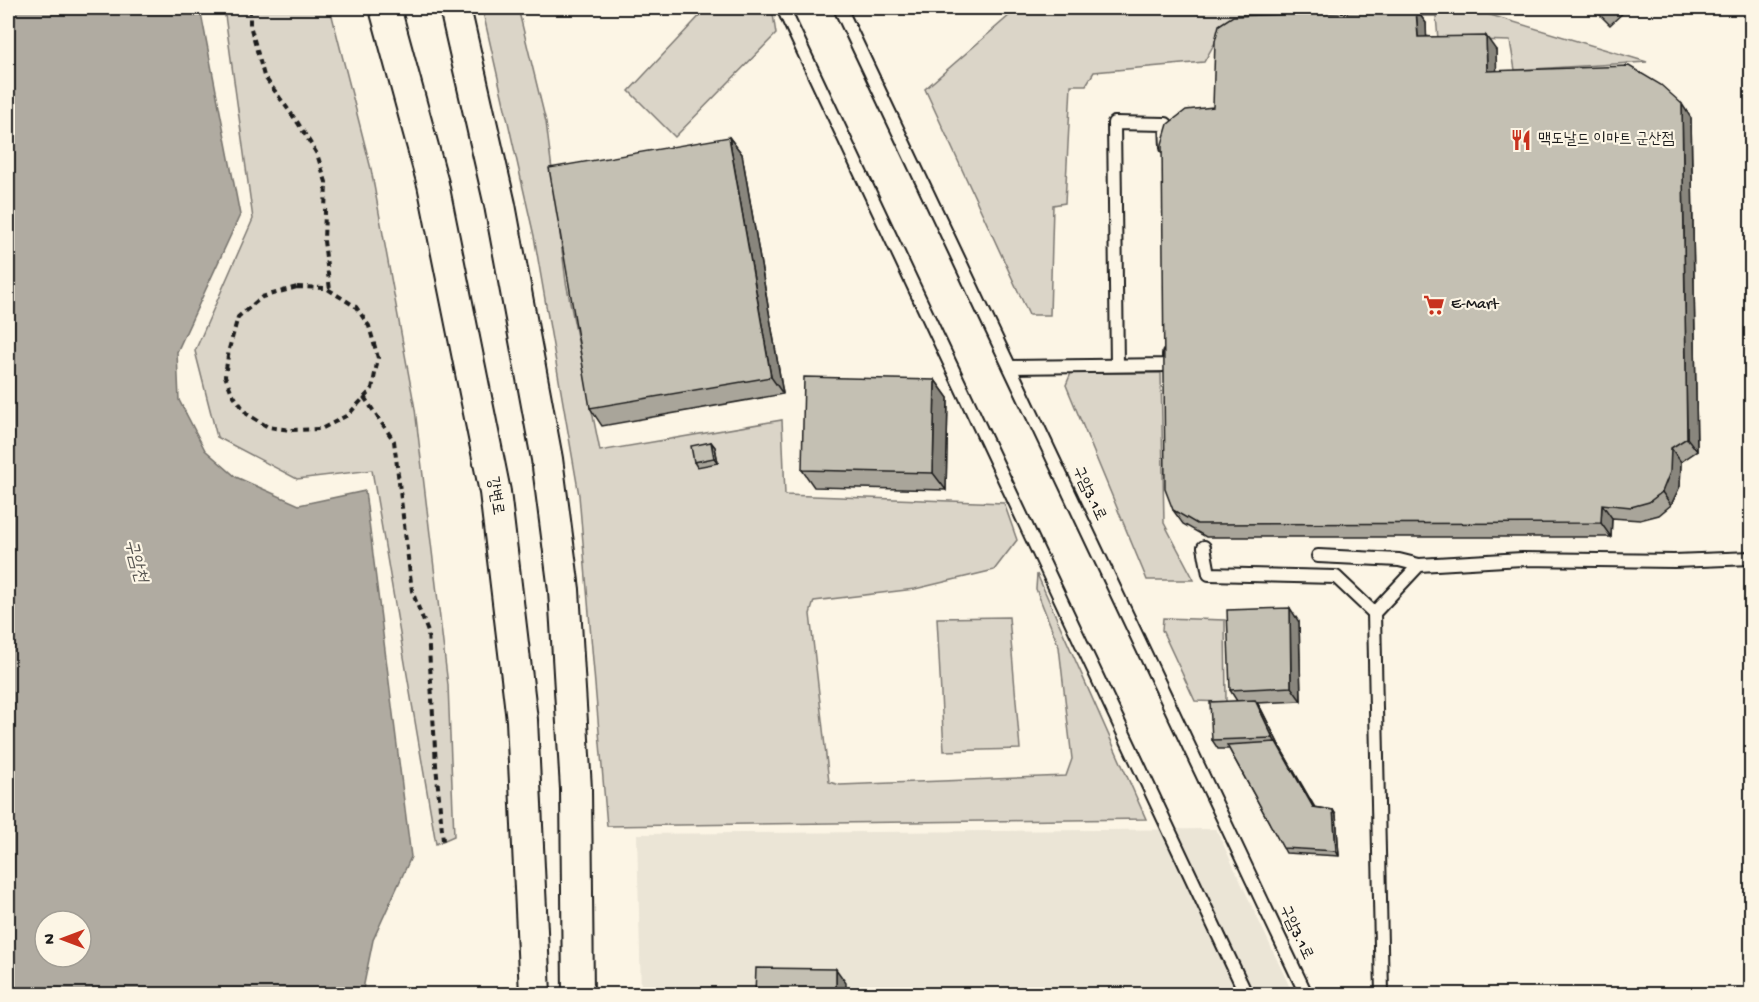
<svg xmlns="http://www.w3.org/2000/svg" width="1759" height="1002" viewBox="0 0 1759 1002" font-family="'Gochi Hand','Poor Story',sans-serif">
<rect width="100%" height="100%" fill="#fcf5e5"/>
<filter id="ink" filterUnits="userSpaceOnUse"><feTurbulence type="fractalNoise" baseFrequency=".0167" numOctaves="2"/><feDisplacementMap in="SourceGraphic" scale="12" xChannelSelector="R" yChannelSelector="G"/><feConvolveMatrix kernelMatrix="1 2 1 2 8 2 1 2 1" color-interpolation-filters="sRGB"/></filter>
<g filter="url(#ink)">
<polygon fill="#ebe5d6" points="1216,829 1293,994 641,994 637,834"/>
<g fill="#dbd5c8" stroke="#7c7872" stroke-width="1.5">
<polygon points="224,8 330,8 371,169 415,409 448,685 454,836 436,844 372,470 297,479 217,437 195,351 253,219"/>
<polygon points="482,8 518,8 546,122 566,282 600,451 782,420 785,495 1004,503 1017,540 994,570 915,589 814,601 810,614 829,782 840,785 1066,776 1072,759 1059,647 1036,589 1037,574 1146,819 607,826 579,495 534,236"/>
<polygon points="707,8 772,8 776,34 675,137 629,91"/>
<polygon points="1018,8 1467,8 1647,62 1515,70 1510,41 1438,39 1436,16 1248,15 1226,23 1204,62 1094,72 1086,85 1071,85 1065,203 1053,205 1050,315 1029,315 925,89"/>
<polygon points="1071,373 1161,373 1164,523 1194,580 1147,580 1066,385"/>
<polygon points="1009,617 1020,749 944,751 937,618"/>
<polygon points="1163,618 1225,620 1226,702 1195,701 1162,630"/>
</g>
<path fill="#b0aba1" stroke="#75726c" stroke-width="1.5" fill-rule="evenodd" d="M 8,8 L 200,8 L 240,215 L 177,352 L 179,400 L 205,450 L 236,477 L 299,505 L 365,491 L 411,857 L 373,940 L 362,994 L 8,994 ZM 45,921 L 81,921 L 81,957 L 45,957 Z"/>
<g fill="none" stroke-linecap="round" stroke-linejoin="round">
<defs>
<g id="service">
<polyline points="783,8 1246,994"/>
<polyline points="840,8 1306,994"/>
<polyline points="1117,365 1114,123 1166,124 1167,148"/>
<polyline points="1010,367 1169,365 1169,354"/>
<polyline points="1204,547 1209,574 1336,577 1374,613"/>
<polyline points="1318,556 1399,560 1419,565"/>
<polyline points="1382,994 1374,613 1419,565 1522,559 1674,561 1752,558"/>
</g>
<g id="tertiary">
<polyline points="385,8 433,184 495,492 522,720 535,994"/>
<polyline points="455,8 500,205 547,459 564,590 576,789 578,994"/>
</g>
</defs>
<use href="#service" stroke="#1c1c1c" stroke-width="16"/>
<use href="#tertiary" stroke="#1c1c1c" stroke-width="34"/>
<g stroke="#1c1c1c" stroke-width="4" stroke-dasharray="6 4.5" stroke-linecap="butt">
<polyline points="250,8 250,25 264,76 298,123 317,154 326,182 324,241 330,290"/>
<polygon points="297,287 326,288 356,307 369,326 378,358 372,389 348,415 321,429 291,430 268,427 247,414 232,393 225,376 229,349 238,317 262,297"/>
<polyline points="364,397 394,441 412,591 428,632 436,765 443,841"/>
</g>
<use href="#service" stroke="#fcf5e5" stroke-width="12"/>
<use href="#tertiary" stroke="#fcf5e5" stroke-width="30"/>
</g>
<g fill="#a9a59a" stroke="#1c1c1c" stroke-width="1.5">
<polygon points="1593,8 1628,8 1610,25"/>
<polygon points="1416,10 1426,23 1426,36 1496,50 1496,71 1691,118 1697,451 1681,462 1680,486 1671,505 1659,515 1640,520 1612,518 1611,537 1206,537 1183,524 1173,510 1213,107"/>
<polygon points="729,137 742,154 783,394 602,426 590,408"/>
<polygon points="935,380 948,398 946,490 814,487 802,470"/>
<polygon points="711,442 715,447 718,463 697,467 694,462"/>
<polygon points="1299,622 1301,701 1257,703 1261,709 1280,747 1314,807 1333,810 1336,815 1339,856 1286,853 1229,749 1218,749 1212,740 1237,701 1230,690"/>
</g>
<g fill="#89867d" stroke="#1c1c1c" stroke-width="1.5">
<polygon points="1416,10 1426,23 1427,50 1418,37"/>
<polygon points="1486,36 1496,50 1497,85 1487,71"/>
<polygon points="1682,104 1691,118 1697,451 1687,438"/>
<polygon points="729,137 742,154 783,394 771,377"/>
<polygon points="935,380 948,398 946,490 933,473"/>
<polygon points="711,442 715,447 718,463 714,458"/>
<polygon points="1671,448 1681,462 1680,486 1671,505 1662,492"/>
<polygon points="1602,504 1612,518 1611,537 1601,523"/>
<polygon points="1290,608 1299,622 1301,701 1291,687"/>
<polygon points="1255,700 1261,709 1280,747 1317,811 1273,738"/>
<polygon points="1333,810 1336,815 1339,856 1336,851"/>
<polygon points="836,969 846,983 846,994 836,994"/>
</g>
<g fill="#c4c0b3" stroke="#1c1c1c" stroke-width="1.5">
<polygon points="1597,8 1604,8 1600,11"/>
<polygon points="1416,10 1418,37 1486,36 1487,71 1629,66 1661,85 1682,104 1687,438 1671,448 1670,472 1662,492 1649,502 1631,507 1602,504 1601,523 1197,524 1173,510 1165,489 1162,144 1168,124 1186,110 1213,107 1215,41 1219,25 1233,16"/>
<polygon points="729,137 771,377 590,408 549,168"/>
<polygon points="804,377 935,380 933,473 802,470"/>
<polygon points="711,442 714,458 694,462 691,446"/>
<polygon points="1290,608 1291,687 1230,690 1227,610"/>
<polygon points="1255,700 1273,738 1212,740 1210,702"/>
<polygon points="1276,742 1313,807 1333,810 1336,851 1283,848 1227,745"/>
<polygon points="756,968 836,969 836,994 755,994"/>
</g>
</g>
<defs>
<symbol id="restaurant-bare" viewBox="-9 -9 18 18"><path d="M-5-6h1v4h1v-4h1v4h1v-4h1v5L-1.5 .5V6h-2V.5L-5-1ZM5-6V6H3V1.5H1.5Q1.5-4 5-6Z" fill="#c8321e" stroke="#fcf5e5" stroke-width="2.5" paint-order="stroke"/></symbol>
<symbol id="supermarket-bare" viewBox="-9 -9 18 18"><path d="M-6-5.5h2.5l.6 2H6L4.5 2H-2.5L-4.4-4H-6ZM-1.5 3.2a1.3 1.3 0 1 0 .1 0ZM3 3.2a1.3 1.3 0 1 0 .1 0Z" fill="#c8321e" stroke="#fcf5e5" stroke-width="2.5" paint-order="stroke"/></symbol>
</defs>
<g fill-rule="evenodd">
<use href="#restaurant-bare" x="1506" y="125" width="30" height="30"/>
<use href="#supermarket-bare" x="1419" y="290" width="30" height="30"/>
</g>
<g text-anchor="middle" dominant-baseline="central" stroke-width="4.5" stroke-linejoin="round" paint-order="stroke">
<g font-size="16" fill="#1c1c1c" stroke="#fcf5e5" text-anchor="start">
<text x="1538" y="140">맥도날드 이마트 군산점</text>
<text x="1451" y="305">E-Mart</text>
</g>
<g font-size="16" fill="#1c1c1c" stroke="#fcf5e5">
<text transform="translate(1088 494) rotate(65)">구암3.1로</text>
<text transform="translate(494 496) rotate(81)">강변로</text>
<text transform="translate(1295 933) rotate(65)">구암3.1로</text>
</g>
<g font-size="18" font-style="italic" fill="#575551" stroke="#fcf5e5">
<text transform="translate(135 561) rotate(75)">구암천</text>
</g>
</g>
<rect width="1759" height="1002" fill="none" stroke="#fcf5e5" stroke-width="30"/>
<rect x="15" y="15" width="1729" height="972" fill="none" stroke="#1c1c1c" stroke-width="2" filter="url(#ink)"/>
<g transform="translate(63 939) rotate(270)"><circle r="28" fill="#fcf5e5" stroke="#a29e95" stroke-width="1.5"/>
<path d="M0-4.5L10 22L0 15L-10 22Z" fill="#c8321e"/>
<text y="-9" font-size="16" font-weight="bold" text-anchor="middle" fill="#1c1c1c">N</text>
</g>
</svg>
